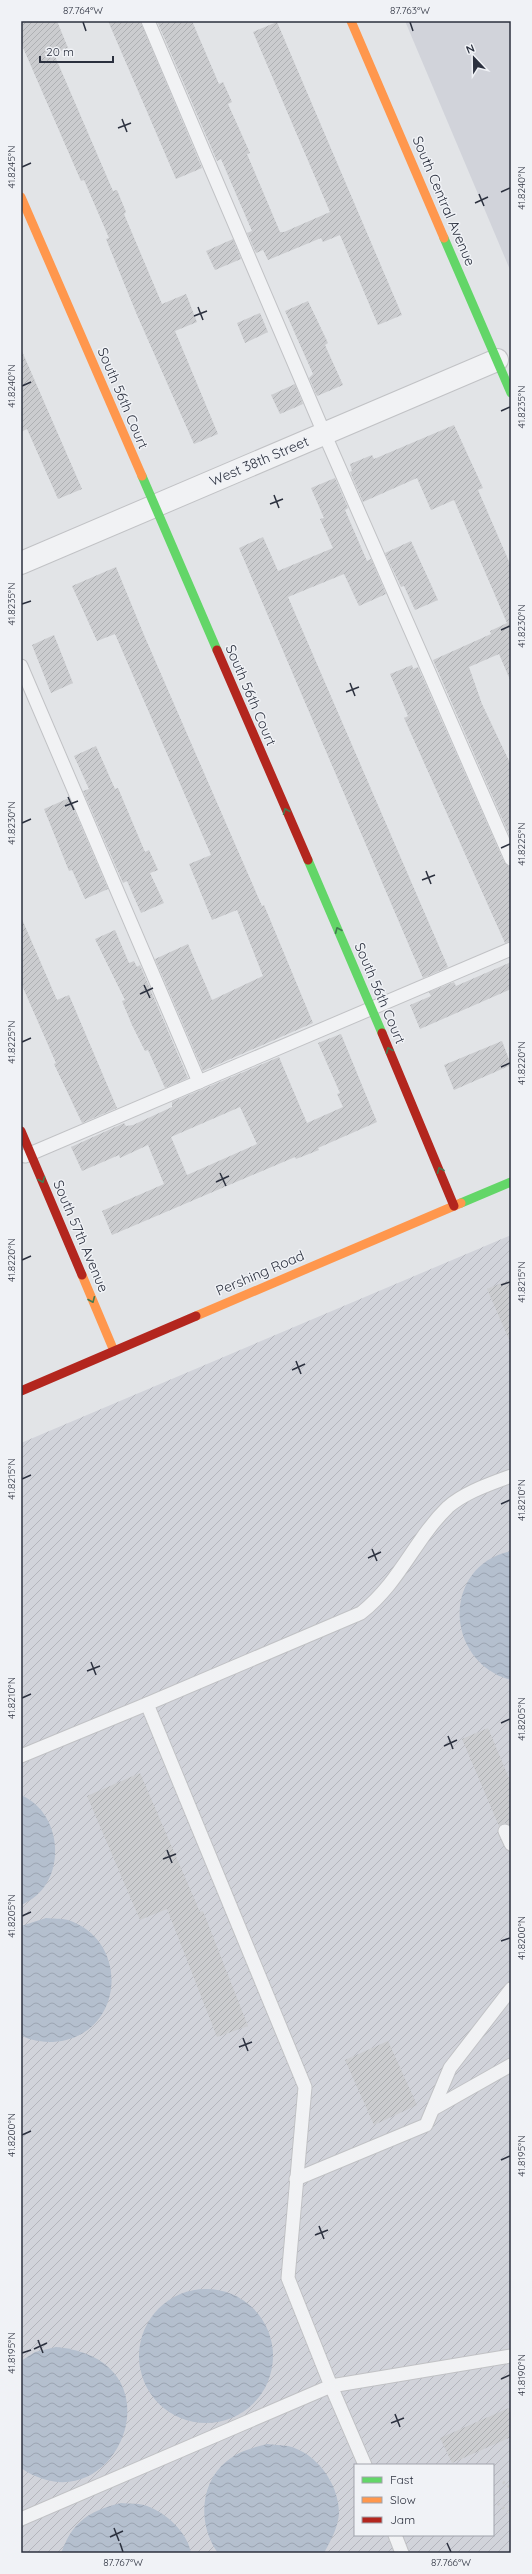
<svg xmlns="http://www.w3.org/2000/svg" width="532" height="2574" viewBox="0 0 532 2574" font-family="Quicksand,sans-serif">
<defs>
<pattern id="industrial-furrows" width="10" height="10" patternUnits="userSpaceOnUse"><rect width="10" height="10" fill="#d1d3da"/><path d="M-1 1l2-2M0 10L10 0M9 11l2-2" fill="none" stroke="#b4b5bc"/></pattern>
<pattern id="water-waves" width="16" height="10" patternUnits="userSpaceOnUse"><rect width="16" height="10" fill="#b4bfce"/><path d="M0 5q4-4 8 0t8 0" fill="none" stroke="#9ba4b2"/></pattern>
<pattern id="building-hatch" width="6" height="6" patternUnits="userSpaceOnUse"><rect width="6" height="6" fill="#cbcccf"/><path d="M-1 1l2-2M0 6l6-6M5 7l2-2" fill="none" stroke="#aeb0b3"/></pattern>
</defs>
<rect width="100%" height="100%" fill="#e2e4e7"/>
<polygon fill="#d1d3da" points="405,21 511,21 511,272"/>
<path fill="url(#industrial-furrows)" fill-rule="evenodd" d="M 511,1235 L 511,2553 L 21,2553 L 21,1443 ZM 355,2465 L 493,2465 L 493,2535 L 355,2535 Z"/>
<g fill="url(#water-waves)">
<path d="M 511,1551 L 511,1680 C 444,1662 441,1566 511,1551 Z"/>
<path d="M 21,1795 C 65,1814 68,1886 21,1905 Z"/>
<path d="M 46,1918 C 53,1919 61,1918 68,1920 C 133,1942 123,2038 53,2042 C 43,2042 30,2041 21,2035 L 21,1926 Z"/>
<circle cx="206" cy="2356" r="67"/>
<path d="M 56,2347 C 187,2359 115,2532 21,2468 L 21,2361 L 35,2352 Z"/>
<path d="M 267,2444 C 274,2445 281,2445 288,2446 C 317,2453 339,2484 339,2513 C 338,2528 331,2540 324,2553 L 218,2553 C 198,2526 199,2483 227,2461 C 239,2451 252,2448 267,2444 Z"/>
<path d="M 121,2503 C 128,2504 137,2503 144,2505 C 164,2511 187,2531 191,2553 L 61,2553 C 73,2521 89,2511 121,2503 Z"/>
</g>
<g fill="url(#building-hatch)" fill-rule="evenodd">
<polygon points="21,21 57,21 68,48 54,54 113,191 117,190 126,212 124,214 162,304 186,294 197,322 175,331 218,434 194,444 137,315 106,239 109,238 84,180 81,181 21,43"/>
<polygon points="108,21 140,21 202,168 176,179"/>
<polygon points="157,21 192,21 219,84 223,82 232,102 228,104 250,153 247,154 280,232 284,232 330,212 253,32 277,22 402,315 378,325 340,235 323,242 321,238 268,260 263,250 256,253 247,233 252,231 239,201 221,159 217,161"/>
<polygon points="233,239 241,259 215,270 206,251"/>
<polygon points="308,301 328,343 325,345 343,385 317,396 309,378 313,374 285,311"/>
<polygon points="260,313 268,332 245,343 237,323"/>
<polygon points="21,349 82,489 58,499 27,429 21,432"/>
<polygon points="295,384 303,404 280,414 271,395"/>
<polygon points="454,425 483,488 478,490 511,566 511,682 499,654 469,667 482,704 511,765 511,839 433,660 491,634 490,631 507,623 454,500 431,510 417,478 363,502 350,472 352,471 350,464 372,455 374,459"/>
<polygon points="335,478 348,508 345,510 367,561 371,559 386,594 359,606 344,574 288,597 448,967 423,978 239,548 263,537 278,571 333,548 320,519 324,518 311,488"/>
<polygon points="411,541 438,600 415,610 404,586 401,587 385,553"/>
<polygon points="116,567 144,635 262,906 264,905 313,1023 203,1071 155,959 188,944 212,1000 263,976 237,910 212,920 189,864 211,855 115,634 97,641 72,586"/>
<polygon points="54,635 73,683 51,693 32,645"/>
<polygon points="412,665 413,669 418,667 504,862 511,867 511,941 505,943 404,718 408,716 390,674"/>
<polygon points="96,746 115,789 118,788 145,852 149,850 158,870 150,873 164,903 141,913 127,881 123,883 83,791 89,789 74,756"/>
<polygon points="69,798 108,889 85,899 72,870 69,871 44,809"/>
<polygon points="21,917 57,1000 69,995 117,1108 82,1123 54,1064 56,1063 21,983"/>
<polygon points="115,930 129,963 134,961 137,967 140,965 188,1078 165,1088 148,1050 145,1051 132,1025 122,1001 125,1000 95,939"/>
<polygon points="511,962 511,989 420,1029 410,1005 431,996 429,992 454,982 456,986"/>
<path d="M 341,1034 L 377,1122 L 318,1148 L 319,1150 L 296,1159 L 295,1157 L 112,1235 L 102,1211 L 164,1184 L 148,1145 L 120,1158 L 119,1155 L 82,1171 L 71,1147 L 124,1123 L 126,1126 L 133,1125 L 172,1107 L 172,1102 L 279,1057 L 307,1123 L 343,1107 L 337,1094 L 340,1093 L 318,1043 ZM 240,1107 L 257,1144 L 187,1175 L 171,1137 Z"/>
<polygon points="502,1041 511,1065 454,1090 444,1065"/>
<polygon points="511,1279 511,1344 487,1289"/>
<polygon points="488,1728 511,1783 511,1826 505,1823 499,1826 462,1739"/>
<polygon points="140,1773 200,1912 203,1911 248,2026 217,2037 167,1909 140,1920 87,1796"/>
<polygon points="388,2041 417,2105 374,2125 345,2060"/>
<polygon points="511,2407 511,2437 452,2463 440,2438"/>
</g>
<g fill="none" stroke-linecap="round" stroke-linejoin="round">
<defs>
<g id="lane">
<polyline points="148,21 324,433 511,859"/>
<polyline points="21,666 199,1082"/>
<polyline points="25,1156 511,949"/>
<path d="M 147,1704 L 361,1613 C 401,1581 414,1540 448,1507 C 465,1492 490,1484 511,1476"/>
<polyline points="21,1756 147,1704 305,2087 288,2278 331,2386 511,2356"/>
<polyline points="505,1831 511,1844"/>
<polyline points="433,2109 511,2065"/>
<polyline points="296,2179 426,2125 450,2068 511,1989"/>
<polyline points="21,2519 331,2386 365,2465"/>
<polyline points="395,2535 402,2553"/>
</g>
<polyline id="street" points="21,563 497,360"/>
</defs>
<use href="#lane" stroke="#c1c2c5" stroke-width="15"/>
<use href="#street" stroke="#c1c2c5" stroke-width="24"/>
<use href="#lane" stroke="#f1f2f4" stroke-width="13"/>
<use href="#street" stroke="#f1f2f4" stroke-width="22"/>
<g stroke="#63d668" stroke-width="9">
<polyline points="444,238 511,393"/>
<polyline points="142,476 217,650"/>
<polyline points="308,860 382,1033"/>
<polyline points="461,1203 511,1182"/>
</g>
<g stroke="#ff974d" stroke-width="9">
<polyline points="351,21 444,238"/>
<polyline points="21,197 142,476"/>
<polyline points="82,1275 114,1351"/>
<polyline points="196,1316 461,1203"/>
</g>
<g stroke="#b3261e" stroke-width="9">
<polyline points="217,650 308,860"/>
<polyline points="382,1033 454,1206"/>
<polyline points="21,1131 82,1275"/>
<polyline points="21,1391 196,1316"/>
</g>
<g stroke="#cbccce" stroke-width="3" stroke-dasharray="2 4" stroke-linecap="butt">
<polyline points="503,2482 511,2488"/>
<polyline points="493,2500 511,2514"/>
</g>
</g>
<defs><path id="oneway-chevron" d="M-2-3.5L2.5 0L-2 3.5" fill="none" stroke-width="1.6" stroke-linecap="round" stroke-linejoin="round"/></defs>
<g stroke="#447b51">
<use href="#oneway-chevron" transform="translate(286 811) rotate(-113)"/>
<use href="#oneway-chevron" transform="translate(338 930) rotate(-113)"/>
<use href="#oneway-chevron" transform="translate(389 1050) rotate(-113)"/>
<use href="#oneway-chevron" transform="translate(440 1170) rotate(-112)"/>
<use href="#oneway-chevron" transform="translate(42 1180) rotate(67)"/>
<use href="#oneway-chevron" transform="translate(92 1300) rotate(67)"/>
</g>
<path fill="none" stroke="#2b303e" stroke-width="1.5" d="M 83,22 L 86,31M 410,22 L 413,31M 122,119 L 127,132M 118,128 L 131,123M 22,167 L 31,163M 501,192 L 510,188M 479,194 L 484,206M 475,203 L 488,197M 198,307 L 203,320M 194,316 L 207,311M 22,386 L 31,382M 501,411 L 510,407M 274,495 L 279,508M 270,504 L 283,499M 22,604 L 31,601M 501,630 L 510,626M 350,683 L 355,696M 346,692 L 359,687M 68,797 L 74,810M 65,806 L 78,801M 22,823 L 31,819M 501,848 L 510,844M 426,871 L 431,884M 422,880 L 435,875M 144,985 L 150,998M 140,994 L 153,988M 22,1042 L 31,1038M 501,1067 L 510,1063M 220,1173 L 226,1186M 216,1182 L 229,1176M 22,1260 L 31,1256M 501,1285 L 510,1282M 296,1361 L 301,1374M 292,1370 L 305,1364M 22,1479 L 31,1475M 501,1504 L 510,1500M 372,1549 L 377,1561M 368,1558 L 381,1552M 91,1662 L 96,1675M 87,1671 L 100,1666M 22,1698 L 31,1694M 501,1723 L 510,1719M 448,1736 L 453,1749M 444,1746 L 457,1740M 167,1850 L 172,1863M 163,1859 L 176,1854M 22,1916 L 31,1912M 501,1941 L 510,1938M 243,2038 L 248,2051M 239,2047 L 252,2042M 22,2135 L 31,2131M 501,2160 L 510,2156M 319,2226 L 324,2239M 315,2235 L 328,2230M 38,2340 L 43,2353M 34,2349 L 47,2343M 22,2353 L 31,2350M 501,2379 L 510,2375M 395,2414 L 400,2427M 391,2423 L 404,2418M 114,2528 L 119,2541M 110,2537 L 123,2531M 120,2543 L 123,2552M 447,2543 L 451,2552"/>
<g text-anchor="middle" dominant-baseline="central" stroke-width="3" stroke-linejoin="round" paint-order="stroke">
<g font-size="14" fill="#2b303e" stroke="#f0f2f6">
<text transform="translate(444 201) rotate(67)">South Central Avenue</text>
<text transform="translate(123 398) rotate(67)">South 56th Court</text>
<text transform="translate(259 461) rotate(-23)">West 38th Street</text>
<text transform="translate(251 695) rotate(67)">South 56th Court</text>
<text transform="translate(380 993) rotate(67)">South 56th Court</text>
<text transform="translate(81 1236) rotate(67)">South 57th Avenue</text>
<text transform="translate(260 1273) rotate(-23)">Pershing Road</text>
</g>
</g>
<rect width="532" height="2574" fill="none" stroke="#f0f2f6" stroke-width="44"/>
<rect x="354" y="2464" width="140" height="72" fill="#f0f2f6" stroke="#a1a4ac"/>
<rect x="362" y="2477" width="20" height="6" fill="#63d668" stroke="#a1a4ac"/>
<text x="390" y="2484" font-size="12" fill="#2b303e">Fast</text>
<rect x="362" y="2497" width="20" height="6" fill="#ff974d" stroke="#a1a4ac"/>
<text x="390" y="2504" font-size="12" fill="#2b303e">Slow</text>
<rect x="362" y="2517" width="20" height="6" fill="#b3261e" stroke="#a1a4ac"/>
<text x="390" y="2524" font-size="12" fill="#2b303e">Jam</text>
<g transform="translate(474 58) rotate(338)" stroke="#f0f2f6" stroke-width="3" paint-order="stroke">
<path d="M0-3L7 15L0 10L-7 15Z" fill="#2b303e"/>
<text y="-6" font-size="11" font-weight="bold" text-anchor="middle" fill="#2b303e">N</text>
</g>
<path d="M40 56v6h73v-6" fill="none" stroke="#2b303e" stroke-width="2"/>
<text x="46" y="56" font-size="12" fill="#2b303e" stroke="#f0f2f6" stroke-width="3" paint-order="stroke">20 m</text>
<rect x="22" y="22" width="488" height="2530" fill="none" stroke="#2b303e" stroke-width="1.5"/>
<g font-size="10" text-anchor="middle" fill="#2b303e">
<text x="83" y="14">87.764°W</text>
<text x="410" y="14">87.763°W</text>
<text transform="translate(11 167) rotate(-90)" y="4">41.8245°N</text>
<text transform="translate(521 188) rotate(-90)" y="4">41.8240°N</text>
<text transform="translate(11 386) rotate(-90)" y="4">41.8240°N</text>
<text transform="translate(521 407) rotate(-90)" y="4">41.8235°N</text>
<text transform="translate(11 604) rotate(-90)" y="4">41.8235°N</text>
<text transform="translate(521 626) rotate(-90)" y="4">41.8230°N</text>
<text transform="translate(11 823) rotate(-90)" y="4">41.8230°N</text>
<text transform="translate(521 844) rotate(-90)" y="4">41.8225°N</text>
<text transform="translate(11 1042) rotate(-90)" y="4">41.8225°N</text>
<text transform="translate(521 1063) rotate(-90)" y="4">41.8220°N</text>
<text transform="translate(11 1260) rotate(-90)" y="4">41.8220°N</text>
<text transform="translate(521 1282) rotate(-90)" y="4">41.8215°N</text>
<text transform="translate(11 1479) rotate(-90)" y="4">41.8215°N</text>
<text transform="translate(521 1500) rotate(-90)" y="4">41.8210°N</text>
<text transform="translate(11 1698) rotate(-90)" y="4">41.8210°N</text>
<text transform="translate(521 1719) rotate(-90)" y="4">41.8205°N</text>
<text transform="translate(11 1916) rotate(-90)" y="4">41.8205°N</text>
<text transform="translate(521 1938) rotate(-90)" y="4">41.8200°N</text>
<text transform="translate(11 2135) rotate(-90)" y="4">41.8200°N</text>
<text transform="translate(521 2156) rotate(-90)" y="4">41.8195°N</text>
<text transform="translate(11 2353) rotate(-90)" y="4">41.8195°N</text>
<text transform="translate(521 2375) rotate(-90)" y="4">41.8190°N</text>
<text x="123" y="2566">87.767°W</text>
<text x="451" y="2566">87.766°W</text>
</g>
</svg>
